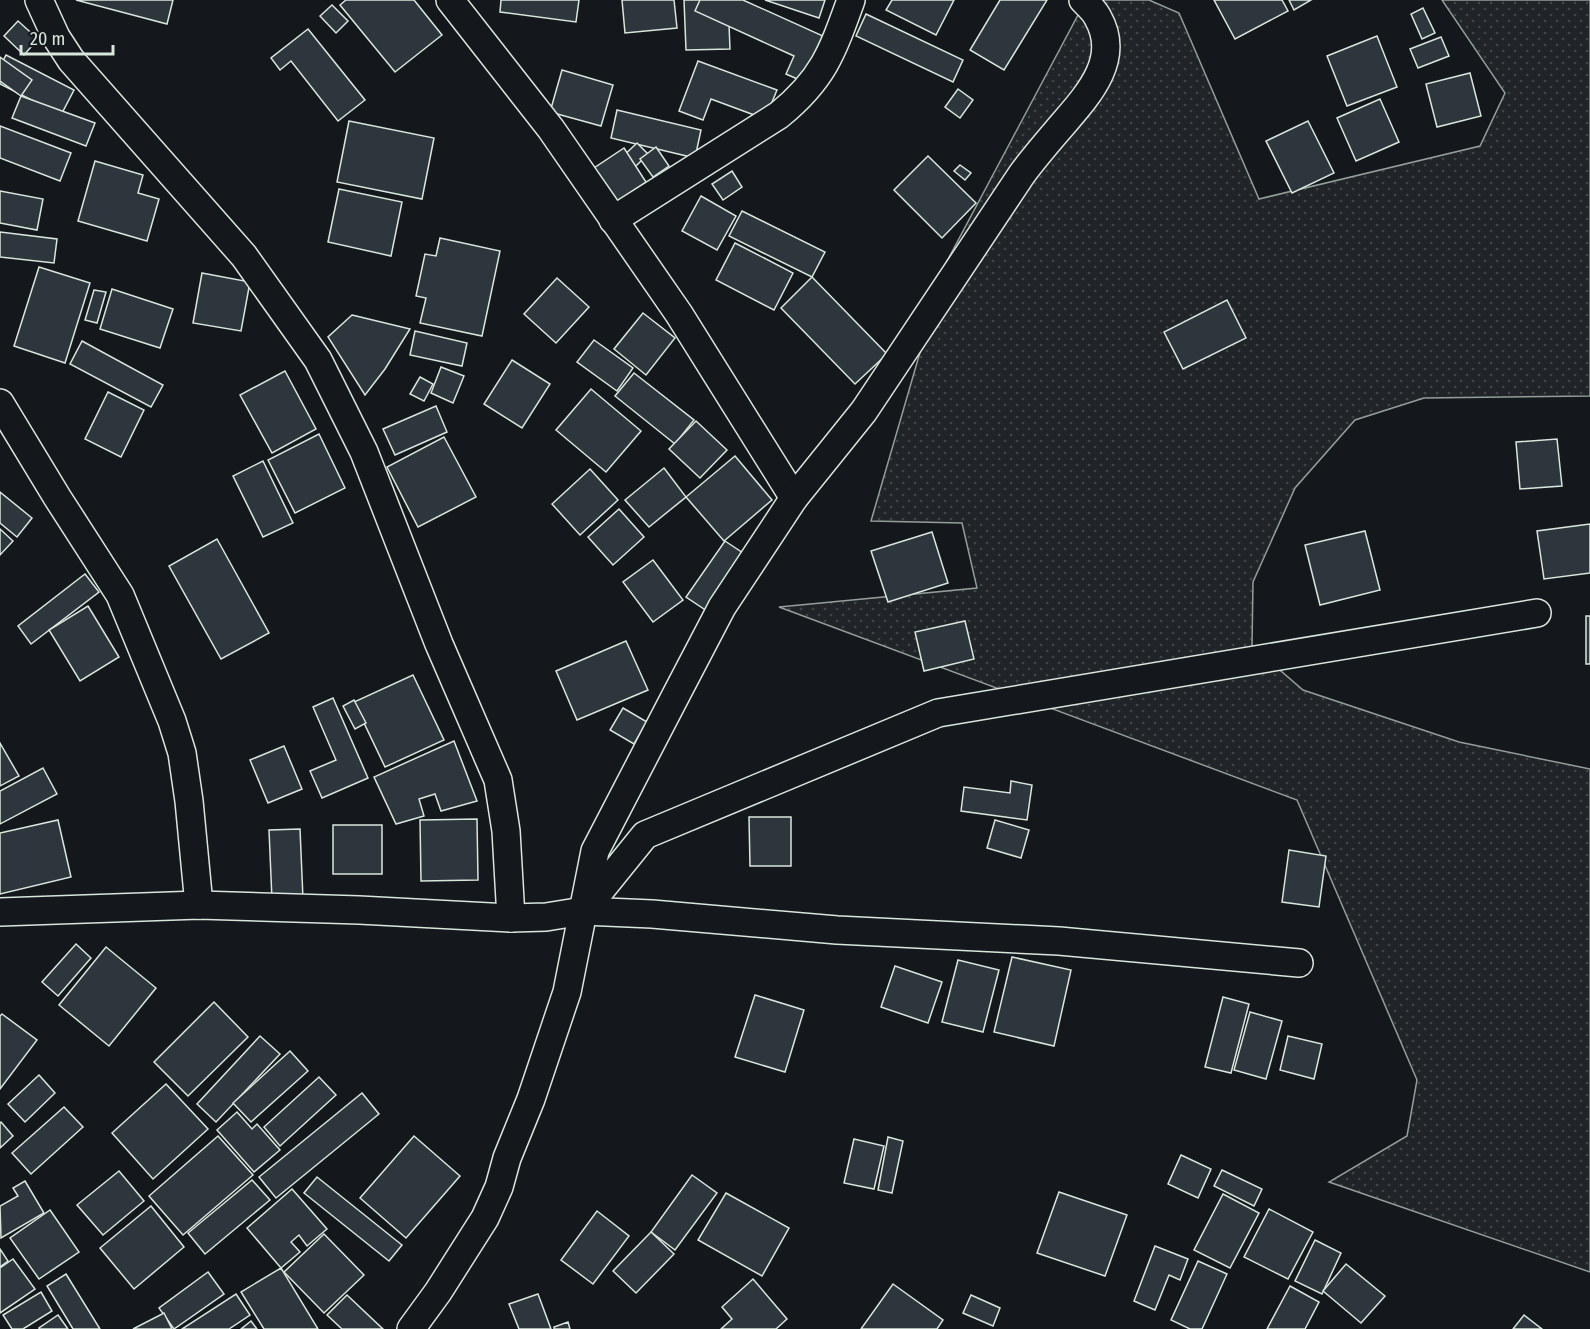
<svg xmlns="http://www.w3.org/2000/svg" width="1590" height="1329" viewBox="0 0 1590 1329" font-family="'Fira Sans Condensed',sans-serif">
<defs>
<pattern id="grass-dots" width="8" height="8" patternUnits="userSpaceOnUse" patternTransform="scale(1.5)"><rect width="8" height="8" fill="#202428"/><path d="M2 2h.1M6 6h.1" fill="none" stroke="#404447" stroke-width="1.8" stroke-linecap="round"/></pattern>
</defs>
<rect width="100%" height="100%" fill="#14181c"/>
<polygon fill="url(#grass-dots)" stroke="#939e99" stroke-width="1.5" points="1086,0 1149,0 1179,13 1259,199 1480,146 1505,93 1442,0 1590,0 1590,396 1424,398 1355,420 1295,488 1253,582 1252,646 1303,690 1459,742 1590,769 1590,1272 1329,1182 1407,1136 1417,1080 1297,800 779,607 977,588 962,523 871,521 946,263"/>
<g fill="#2c363c" stroke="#d8e6dc" stroke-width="1.5">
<polygon points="76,0 173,0 167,24"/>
<polygon points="346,0 414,0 442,35 395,72 340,5"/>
<polygon points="501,0 579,0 576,22 500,12"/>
<polygon points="622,0 674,0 677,28 625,33"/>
<polygon points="684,0 728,0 730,49 686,50"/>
<polygon points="700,0 743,0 823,36 802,81 786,74 794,56 695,11"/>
<polygon points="765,0 825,0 819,18"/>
<polygon points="892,0 954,0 936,35 886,10"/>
<polygon points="1000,0 1047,0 1004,70 970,50"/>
<polygon points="1214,0 1282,0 1288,11 1235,39"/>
<polygon points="1289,0 1311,0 1294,10"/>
<polygon points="332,5 348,21 336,33 320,16"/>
<polygon points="1423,8 1435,33 1422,39 1411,14"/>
<polygon points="866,14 963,60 953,82 856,36"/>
<polygon points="18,21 38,39 24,55 4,36"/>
<polygon points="308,29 365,100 338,121 291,61 280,70 271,58"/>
<polygon points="1377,36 1397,87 1347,106 1327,56"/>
<polygon points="1441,37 1449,56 1418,68 1410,49"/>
<polygon points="6,55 74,90 61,115 0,84 0,67"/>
<polygon points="0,57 32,80 21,96 0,81"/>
<polygon points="698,61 777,90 765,119 711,99 703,120 679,111"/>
<polygon points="562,70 613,85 601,126 550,112"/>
<polygon points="1470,73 1481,116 1437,127 1426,84"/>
<polygon points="958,89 973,100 960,118 945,107"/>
<polygon points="21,96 95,123 86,146 12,118"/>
<polygon points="1380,99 1399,142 1356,161 1337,118"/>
<polygon points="617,110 701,130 695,158 611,138"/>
<polygon points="349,121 434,138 422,199 337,182"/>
<polygon points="1308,121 1334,173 1292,193 1266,141"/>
<polygon points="0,126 71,153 60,181 0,158"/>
<polygon points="637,143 648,154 631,171 620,159"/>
<polygon points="656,147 669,166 653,177 640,159"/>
<polygon points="624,148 646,182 611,206 588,172"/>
<polygon points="928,156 976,203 942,238 894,190"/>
<polygon points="95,161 143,175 138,193 159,199 147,241 78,221"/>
<polygon points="960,165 971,173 965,180 954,171"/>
<polygon points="732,171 742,187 723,200 712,184"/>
<polygon points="339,189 402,202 391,256 328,242"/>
<polygon points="0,191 43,199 37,230 0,223"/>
<polygon points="701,196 736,216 717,250 682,231"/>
<polygon points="742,211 825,252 812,277 729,236"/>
<polygon points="0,232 57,239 54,263 0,257"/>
<polygon points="440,238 500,251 482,336 420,323 426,298 416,296 425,254 436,256"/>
<polygon points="735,243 793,273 774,310 716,280"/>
<polygon points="39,267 90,283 65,363 14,346"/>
<polygon points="202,273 250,282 241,331 193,323"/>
<polygon points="812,277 887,354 855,384 781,308"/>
<polygon points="557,278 589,307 556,343 524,314"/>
<polygon points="112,289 173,309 160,348 100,329"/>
<polygon points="94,290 106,292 97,323 85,320"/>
<polygon points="1227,300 1246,338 1183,369 1164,332"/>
<polygon points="643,313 675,338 646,375 614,349"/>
<polygon points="352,315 410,329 385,369 365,395 328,337"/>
<polygon points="415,331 467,343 462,366 410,355"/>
<polygon points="594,340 633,368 617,391 577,362"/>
<polygon points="82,341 163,385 151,407 70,364"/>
<polygon points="512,360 550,384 522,428 484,404"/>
<polygon points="441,367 464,376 453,403 431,393"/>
<polygon points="285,371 316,429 272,453 240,395"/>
<polygon points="634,373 694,420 675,444 615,396"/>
<polygon points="420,377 433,384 424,401 410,394"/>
<polygon points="591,389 641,431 606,472 556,430"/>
<polygon points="108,392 144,410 121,457 85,439"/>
<polygon points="436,406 447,432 395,455 383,429"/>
<polygon points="696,421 727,450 700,478 669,449"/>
<polygon points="319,434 345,488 295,513 268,460"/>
<polygon points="444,437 476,497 418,527 387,467"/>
<polygon points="1557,439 1562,486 1520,489 1516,442"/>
<polygon points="735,456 772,500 724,541 686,497"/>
<polygon points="263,461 293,523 263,537 233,476"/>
<polygon points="664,468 686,497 649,527 625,500"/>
<polygon points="590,469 618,500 580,535 552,504"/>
<polygon points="0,492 32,518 17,537 0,523"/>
<polygon points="619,509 644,537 613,565 588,537"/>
<polygon points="1590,524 1590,573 1544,579 1537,531"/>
<polygon points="0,529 13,541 0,555"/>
<polygon points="1365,531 1380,590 1320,605 1305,545"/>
<polygon points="932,532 948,583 888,602 871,551"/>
<polygon points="217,539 269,633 221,659 169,566"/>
<polygon points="725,541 746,555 707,611 686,597"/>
<polygon points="653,560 683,600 653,622 623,582"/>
<polygon points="85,574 99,592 31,644 18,626"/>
<polygon points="88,606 119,657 80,681 49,630"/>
<rect x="1586" y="616" width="4" height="48"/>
<polygon points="965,621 974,659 924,671 915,632"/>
<polygon points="626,641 648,690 577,720 556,671"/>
<polygon points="413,675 444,740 385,767 354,702"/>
<polygon points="333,698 368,778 322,798 310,771 336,760 313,707"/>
<polygon points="354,700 366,723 355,729 343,706"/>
<polygon points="623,708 647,722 634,744 610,730"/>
<polygon points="454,741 477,801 441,811 435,794 419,799 424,816 396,824 374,777"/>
<polygon points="0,743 19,776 0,786"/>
<polygon points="284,746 302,789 268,803 250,760"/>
<polygon points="43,768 57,794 0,824 0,791"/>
<polygon points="1011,781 1032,785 1027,820 961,811 964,787 1010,793"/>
<polygon points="749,817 791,817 791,866 750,866"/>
<polygon points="477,819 478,880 421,881 420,820"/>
<polygon points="58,820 71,877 0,894 0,833"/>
<polygon points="995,820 1029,830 1021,858 987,848"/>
<rect x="333" y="825" width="49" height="49"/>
<polygon points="300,829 303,899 272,900 269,830"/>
<polygon points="1289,850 1326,856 1319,907 1282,902"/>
<polygon points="76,944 91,958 58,996 42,982"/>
<polygon points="106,947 156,988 109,1046 59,1005"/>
<polygon points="1012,957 1071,970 1054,1046 994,1032"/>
<polygon points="958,960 999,970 983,1032 942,1022"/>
<polygon points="895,966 942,982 928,1023 881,1007"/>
<polygon points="755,995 804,1010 785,1072 735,1057"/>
<polygon points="1223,997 1249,1004 1231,1073 1205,1067"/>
<polygon points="214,1002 248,1037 188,1096 154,1062"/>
<polygon points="1250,1012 1282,1021 1266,1079 1234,1070"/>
<polygon points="2,1014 37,1040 0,1089 0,1016"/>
<polygon points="260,1036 280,1054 216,1122 197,1104"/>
<polygon points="1288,1036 1322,1044 1314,1079 1280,1070"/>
<polygon points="290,1051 308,1071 251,1122 233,1103"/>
<polygon points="39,1075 55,1093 25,1122 8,1104"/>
<polygon points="319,1077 336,1095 280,1146 264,1127"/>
<polygon points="166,1084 208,1129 153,1179 112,1133"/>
<polygon points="362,1093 379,1114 276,1198 259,1177"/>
<polygon points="64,1107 83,1127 31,1174 12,1153"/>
<polygon points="237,1112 252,1129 257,1124 280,1150 254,1172 217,1130"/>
<polygon points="1,1122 13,1136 0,1148 0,1123"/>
<polygon points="218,1136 253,1175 183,1235 149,1196"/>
<polygon points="414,1136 460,1176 406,1238 360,1198"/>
<polygon points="888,1137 903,1141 892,1193 878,1190"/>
<polygon points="854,1139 884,1146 874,1189 844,1183"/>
<polygon points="1181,1155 1211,1169 1198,1198 1168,1184"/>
<polygon points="1222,1170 1262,1189 1254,1206 1214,1186"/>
<polygon points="119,1171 144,1201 103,1235 77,1205"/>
<polygon points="692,1175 717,1193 675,1250 651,1232"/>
<polygon points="317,1177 402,1245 389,1261 304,1193"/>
<polygon points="252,1180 270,1200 205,1254 188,1233"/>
<polygon points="25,1181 44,1213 1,1238 0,1206 18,1196 13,1188"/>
<polygon points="292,1189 327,1229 307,1246 299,1235 291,1242 300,1252 281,1268 247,1228"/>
<polygon points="1059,1192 1127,1215 1105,1276 1037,1253"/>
<polygon points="726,1193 789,1228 762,1276 698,1240"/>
<polygon points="1223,1194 1259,1213 1230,1268 1194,1250"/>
<polygon points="151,1206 184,1247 134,1289 100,1248"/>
<polygon points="1269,1209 1313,1232 1288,1279 1244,1257"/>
<polygon points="50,1210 79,1252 39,1279 10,1238"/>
<polygon points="597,1211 629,1236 593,1284 561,1260"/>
<polygon points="651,1232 674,1254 636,1293 613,1271"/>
<polygon points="324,1234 364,1275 324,1313 284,1272"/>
<polygon points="1315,1240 1341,1253 1322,1294 1295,1281"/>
<polygon points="1155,1246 1188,1259 1180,1280 1169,1275 1155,1310 1134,1301"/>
<polygon points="0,1249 8,1261 0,1267"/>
<polygon points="13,1259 35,1289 0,1313 0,1268"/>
<polygon points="1198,1261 1227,1274 1202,1329 1190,1329 1171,1320"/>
<polygon points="1346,1264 1385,1296 1361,1323 1323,1291"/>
<polygon points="281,1268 318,1329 264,1329 241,1292"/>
<polygon points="208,1272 224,1294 174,1329 159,1308"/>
<polygon points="66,1274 100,1329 73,1329 47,1286"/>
<polygon points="753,1279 787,1319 776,1329 721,1329 732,1319 722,1307"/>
<polygon points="893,1284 943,1320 937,1329 861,1329"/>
<polygon points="1290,1286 1319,1302 1305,1329 1267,1329"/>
<polygon points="41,1292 52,1311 23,1329 12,1329 3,1315"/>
<polygon points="236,1294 250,1315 229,1329 182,1329"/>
<polygon points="538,1294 551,1329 519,1329 509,1304"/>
<polygon points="347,1295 383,1329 342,1329 327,1315"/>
<polygon points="971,1295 1000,1308 993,1326 963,1313"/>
<polygon points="164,1313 172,1329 133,1329"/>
<polygon points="58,1315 68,1329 39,1329 39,1328"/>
<polygon points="1524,1315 1542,1329 1513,1329"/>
<polygon points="251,1321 257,1329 241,1329"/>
<polygon points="568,1322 570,1329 554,1329 554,1327"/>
</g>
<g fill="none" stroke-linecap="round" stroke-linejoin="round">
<defs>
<g id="minor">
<polyline points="39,0 56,37 71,60 244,256 318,360 364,452 439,644 498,780 506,831 511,918"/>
<polyline points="450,0 551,129 679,314 794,498"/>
<path d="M 613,220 L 779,115 C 823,79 832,53 851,0"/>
<polyline points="0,403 57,497 120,595 172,721 182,753 189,801 199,905"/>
<polyline points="586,908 645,835 938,713 1537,613"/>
<polyline points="0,912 199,905 359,910 511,918 546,917 583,911 652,914 837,930 1059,941 1299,963"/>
<path d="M 411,1329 L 438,1292 L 485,1218 L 499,1187 L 507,1158 L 531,1099 L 567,992 L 595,851 L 676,695 L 722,607 L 794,498 L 864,411 L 1022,174 C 1033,159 1045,145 1057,131 C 1083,100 1123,62 1098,18 C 1095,11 1088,5 1083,0"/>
</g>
</defs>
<use href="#minor" stroke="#d8e6dc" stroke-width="30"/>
<use href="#minor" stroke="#14181c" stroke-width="27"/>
</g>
<path d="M21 45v9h92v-9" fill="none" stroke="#d8e6dc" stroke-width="3"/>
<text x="30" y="45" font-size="18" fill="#d8e6dc" stroke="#14181c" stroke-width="4.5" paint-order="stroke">20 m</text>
</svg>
